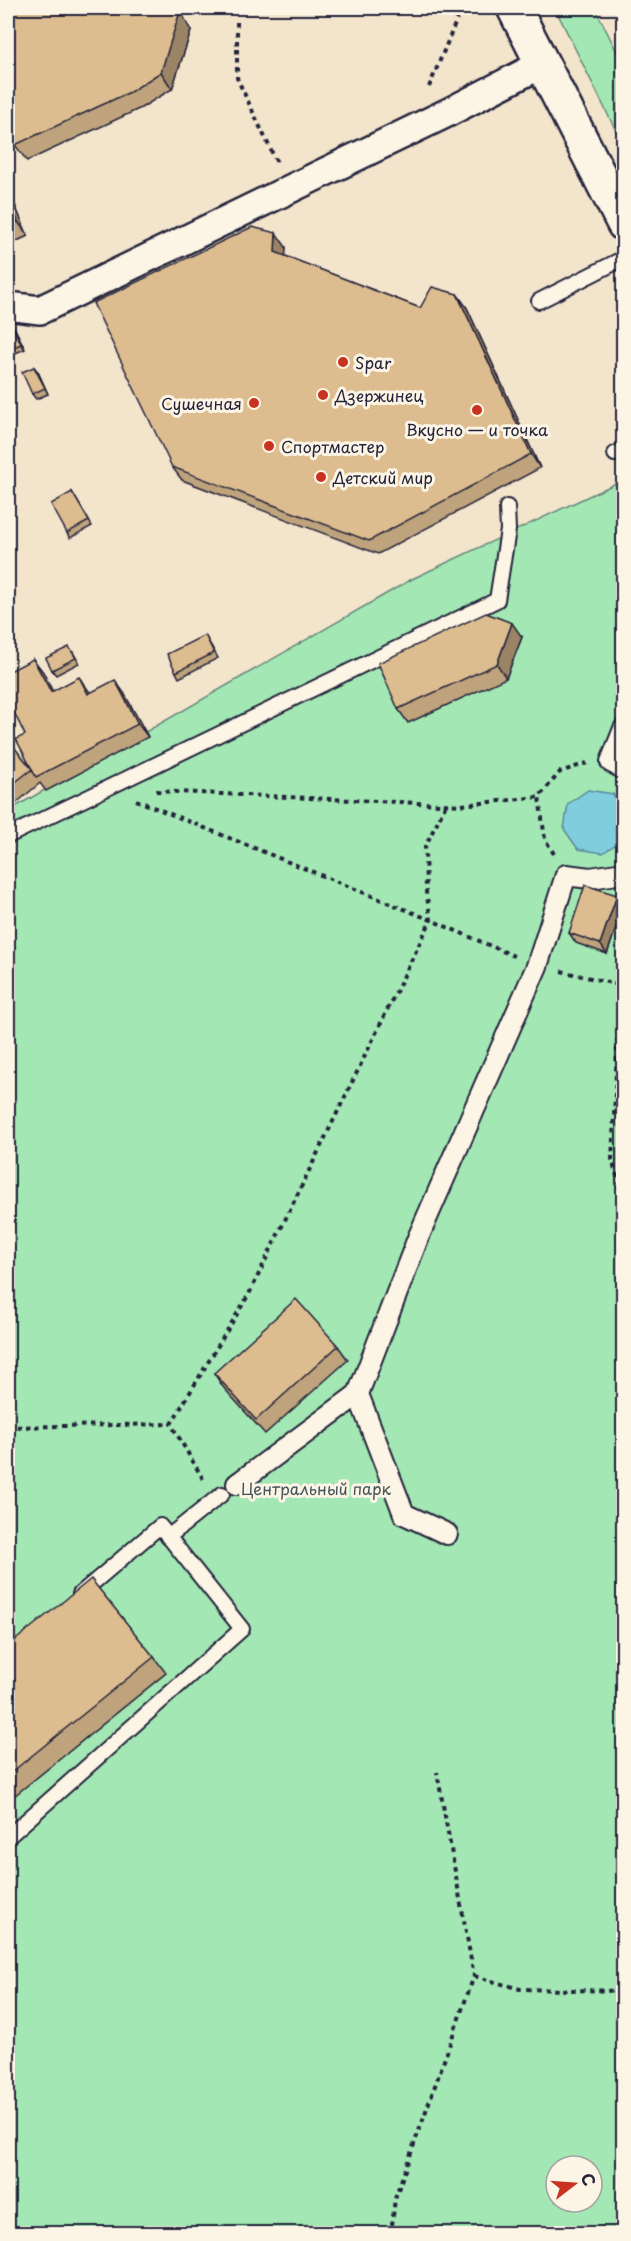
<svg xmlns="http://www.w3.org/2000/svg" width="631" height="2241" viewBox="0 0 631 2241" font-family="'Playpen Sans',sans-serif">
<rect width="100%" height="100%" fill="#f3e4cc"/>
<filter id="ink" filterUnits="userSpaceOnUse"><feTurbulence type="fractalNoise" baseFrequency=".0167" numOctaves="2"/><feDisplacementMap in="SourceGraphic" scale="12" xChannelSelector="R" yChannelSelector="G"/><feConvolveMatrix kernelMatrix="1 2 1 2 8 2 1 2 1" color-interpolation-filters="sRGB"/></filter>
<g filter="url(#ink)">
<g fill="#a3e8b4" stroke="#628578" stroke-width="1.5" fill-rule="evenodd">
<polygon points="555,8 595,8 623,64 623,145"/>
<path d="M 623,480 L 623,2233 L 8,2233 L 8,811 L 412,579 ZM 556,2166 L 592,2166 L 592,2202 L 556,2202 Z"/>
</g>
<polygon fill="#80cedd" stroke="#5a899c" stroke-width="1.5" points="588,790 613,794 623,809 623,839 603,853 578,849 564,829 568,804"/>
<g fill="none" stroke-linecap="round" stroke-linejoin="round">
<defs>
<g id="service">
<polyline points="539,301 624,258"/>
<polyline points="615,454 624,450"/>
<polyline points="8,836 497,600 508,530 507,507"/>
<polyline points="168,1537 222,1494"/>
<polyline points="8,1837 242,1629 160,1526 80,1594"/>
</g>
<g id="pedestrian">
<polyline points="624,729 611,762 624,769"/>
<polyline points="237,1484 358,1394"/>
<polyline points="447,1534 404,1514 358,1394 418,1238 537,966 566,875 590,878 624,873"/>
</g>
<polyline id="minor" points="8,306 40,310 447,113 542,64"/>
<polyline id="secondary" points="514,8 624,224"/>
</defs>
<use href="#service" stroke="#22223b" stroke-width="18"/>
<use href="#pedestrian" stroke="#22223b" stroke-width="24"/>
<use href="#minor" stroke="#22223b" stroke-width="32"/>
<use href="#secondary" stroke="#22223b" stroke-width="38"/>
<g stroke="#22223b" stroke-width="4" stroke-dasharray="4.5 4.5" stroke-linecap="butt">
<polyline points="237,22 237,78 277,163"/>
<polyline points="429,87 457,19 451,8"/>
<polyline points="156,791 462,805 539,797"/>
<polyline points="136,800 431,920 514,956"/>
<polyline points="554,854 545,839 539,797 560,772 587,763"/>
<polyline points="561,971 624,986"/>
<polyline points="620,985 612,1160 624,1198"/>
<polyline points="8,1427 171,1424"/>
<polyline points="203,1479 171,1424 249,1294 431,920 426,892 425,847 446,804"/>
<polyline points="474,1976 520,1989 624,1991"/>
<polyline points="391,2234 395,2198 474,1976 437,1772"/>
</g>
<use href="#service" stroke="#fcf5e5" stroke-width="14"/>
<use href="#pedestrian" stroke="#fcf5e5" stroke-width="20"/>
<use href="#minor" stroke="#fcf5e5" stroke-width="27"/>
<use href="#secondary" stroke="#fcf5e5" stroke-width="33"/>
</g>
<g fill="#bea37c" stroke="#22223b" stroke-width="1.5">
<polygon points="8,8 179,8 191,31 172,89 141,108 27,161 15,145"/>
<polygon points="8,189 28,236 8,245"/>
<polygon points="286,247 285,256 420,308 457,294 467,308 540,468 378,554 182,480 172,467"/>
<polygon points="14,327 25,349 13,354 9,349"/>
<polygon points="34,367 38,372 48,394 36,399 32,394"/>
<polygon points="72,492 92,526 70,538 67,533"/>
<polygon points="205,635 218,658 179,678 176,672"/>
<polygon points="522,637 506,678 408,723 398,709"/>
<polygon points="73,652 79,663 56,675 52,670"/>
<polygon points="33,659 43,672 52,691 124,693 148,737 46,791 40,783 8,810 8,752 14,747 33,772 25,735"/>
<polygon points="617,895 624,905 607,954 576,943 569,933"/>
<polygon points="338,1346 348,1360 265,1434 223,1387 214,1373"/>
<polygon points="8,1646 154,1657 166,1673 8,1801"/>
</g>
<g fill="#9b8465" stroke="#22223b" stroke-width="1.5">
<polygon points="176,8 179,8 191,31 172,89 161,72"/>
<polygon points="8,189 28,236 18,222 8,197"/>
<polygon points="276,233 286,247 285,265 275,252"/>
<polygon points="457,294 467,308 540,468 531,454"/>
<polygon points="10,322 14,327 25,349 21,344"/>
<polygon points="34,367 38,372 48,394 45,388"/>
<polygon points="512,623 522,637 506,678 497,664"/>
<polygon points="33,659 43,672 60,706 51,692"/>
<polygon points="79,677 89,691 98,707 88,694"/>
<polygon points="115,680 124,693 148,737 138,724"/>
<polygon points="617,895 624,905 607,954 600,944"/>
</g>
<g fill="#ddbd90" stroke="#22223b" stroke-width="1.5">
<polygon points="8,8 176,8 179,15 161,72 130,92 15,145 8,127"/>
<polygon points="8,197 18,222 8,227"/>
<polygon points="252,227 276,233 275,252 420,308 432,287 457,294 531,454 369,541 172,467 93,303"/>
<polygon points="10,322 21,344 9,349 8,345 8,323"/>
<polygon points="34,367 45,388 32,394 22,372"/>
<polygon points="72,492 89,521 67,533 51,504"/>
<polygon points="486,613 512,623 497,664 398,709 378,663"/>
<polygon points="205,635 214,653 176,672 167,654"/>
<polygon points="69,647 76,658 52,670 46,658"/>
<polygon points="33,659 51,692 79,677 88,694 115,680 138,724 36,777 16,739 25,735 8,700 8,672"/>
<polygon points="14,747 32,769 8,788 8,752"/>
<polygon points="585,885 617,895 600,944 569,933"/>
<polygon points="296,1299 338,1346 256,1420 214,1373"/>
<polygon points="91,1579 154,1657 8,1775 8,1646"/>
</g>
</g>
<g fill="#c8321e" stroke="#fcf5e5" stroke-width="2">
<circle cx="343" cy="362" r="6"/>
<circle cx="323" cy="395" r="6"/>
<circle cx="254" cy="403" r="6"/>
<circle cx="477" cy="410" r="6"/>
<circle cx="269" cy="446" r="6"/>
<circle cx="321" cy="477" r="6"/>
</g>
<g text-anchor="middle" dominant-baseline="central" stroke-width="6" stroke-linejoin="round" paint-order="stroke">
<g font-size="16" fill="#22223b" stroke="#fcf5e5" text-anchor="start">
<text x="355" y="362">Spar</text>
<text x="335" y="395">Дзержинец</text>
<text x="242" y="403" text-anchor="end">Сушечная</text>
<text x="477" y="429" text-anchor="middle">Вкусно — и точка</text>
<text x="281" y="446">Спортмастер</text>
<text x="333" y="477">Детский мир</text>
</g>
<g font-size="16" fill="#425459" stroke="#fcf5e5">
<text x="316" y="1488">Центральный парк</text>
</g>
</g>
<rect width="631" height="2241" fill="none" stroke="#fcf5e5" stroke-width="30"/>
<rect x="15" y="15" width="601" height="2211" fill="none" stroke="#22223b" stroke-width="2" filter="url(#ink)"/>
<g transform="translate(574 2184) rotate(73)"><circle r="28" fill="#fcf5e5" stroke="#a5a1a1" stroke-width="1.5"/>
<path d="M0-4.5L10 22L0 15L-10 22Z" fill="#c8321e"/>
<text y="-9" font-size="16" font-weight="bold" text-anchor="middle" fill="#22223b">С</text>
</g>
</svg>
